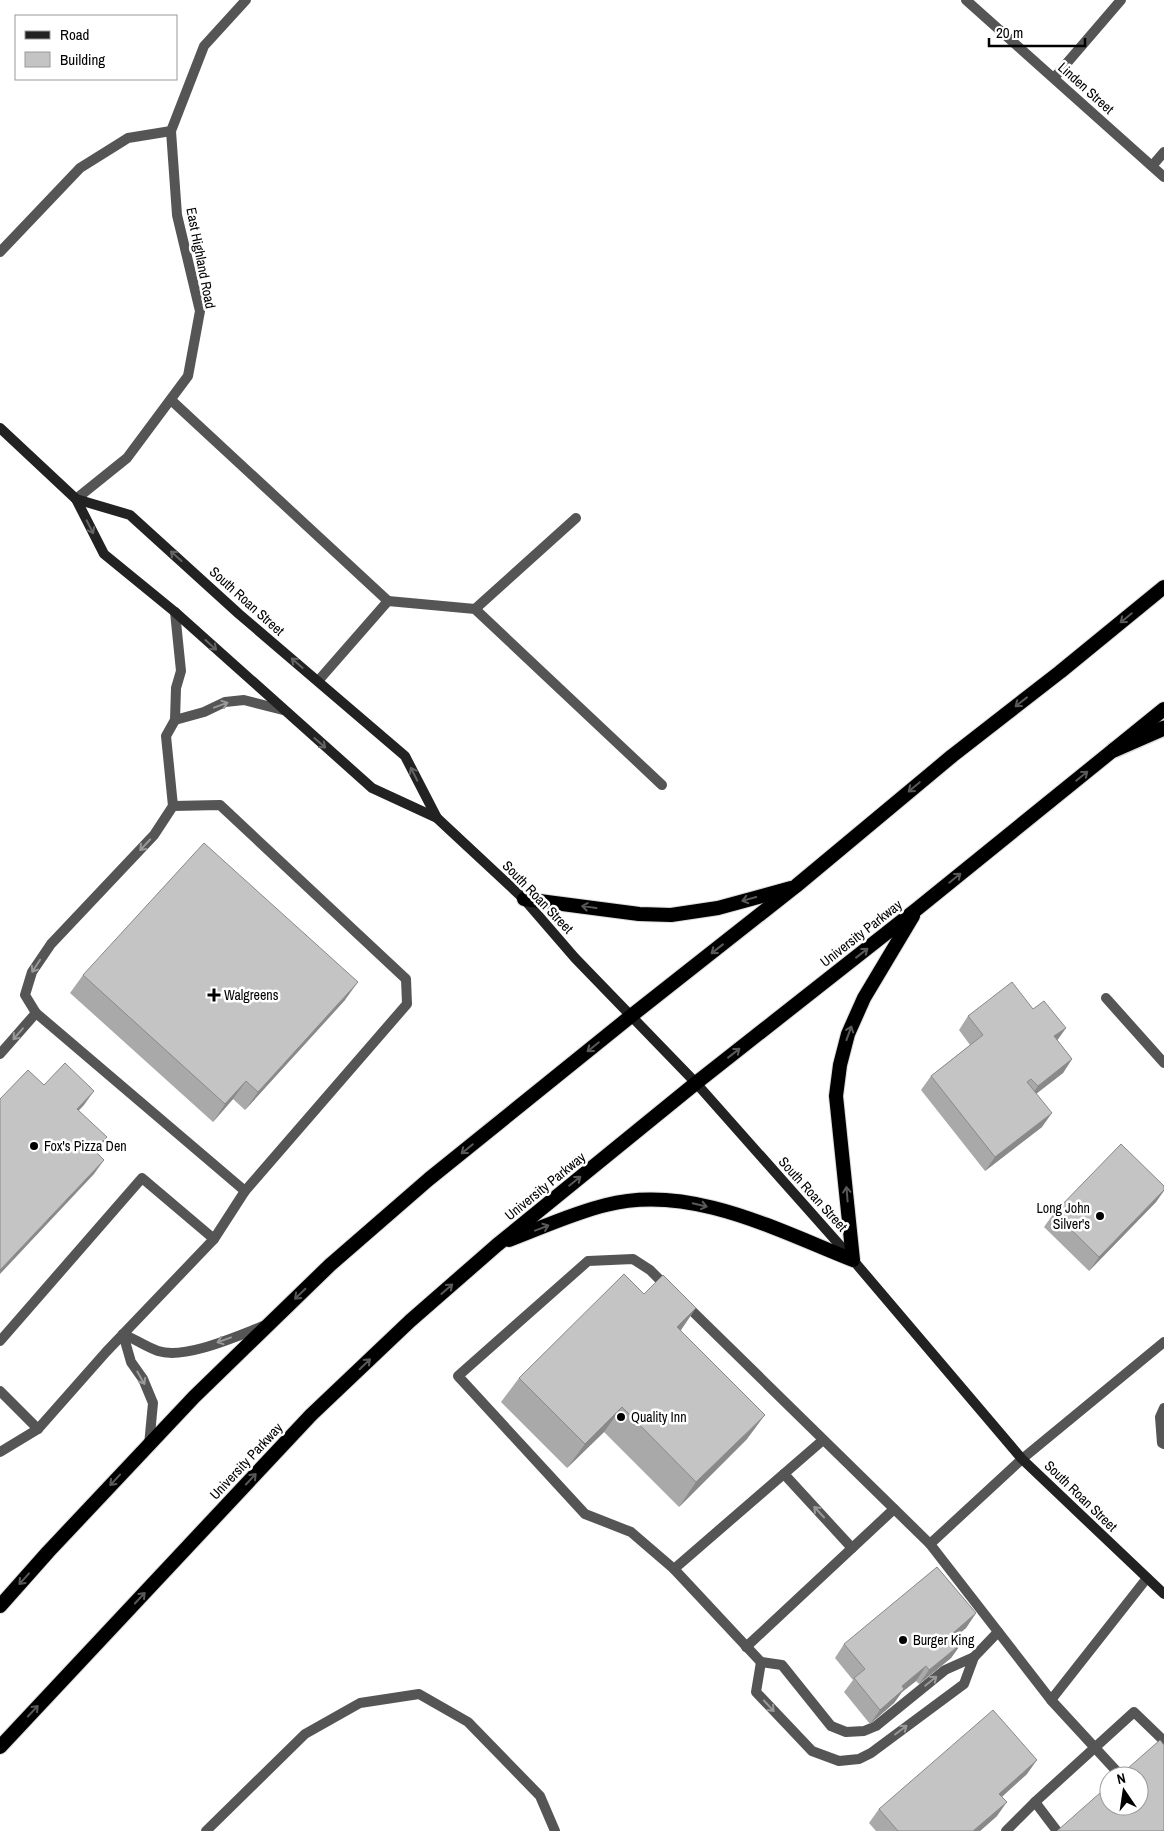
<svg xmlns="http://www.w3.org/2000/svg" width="1164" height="1831" viewBox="0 0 1164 1831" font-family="'Archivo Narrow',sans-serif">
<rect width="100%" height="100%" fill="#fff"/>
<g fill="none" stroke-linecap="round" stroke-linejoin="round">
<defs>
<g id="trunk">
<polyline points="524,899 639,914 671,915 718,908 791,888"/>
<path d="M 509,1240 C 541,1228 573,1213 606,1205 C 689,1183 777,1230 853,1260 L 836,1096 L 840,1065 L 848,1034 L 864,998 L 913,916"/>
<polyline points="0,1606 48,1552 194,1397 330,1265 429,1179 631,1016 796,886 952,756 1060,672 1164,587"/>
<polyline points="0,1747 311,1415 410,1321 497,1245 696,1083 917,909 1164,709"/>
</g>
<polyline id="motorway" points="1114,750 1164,728"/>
</defs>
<use href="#trunk" stroke="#dbdbdb" stroke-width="16"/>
<use href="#motorway" stroke="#dbdbdb" stroke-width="18"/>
<g stroke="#555" stroke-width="10">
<polyline points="1054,78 1121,0"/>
<polyline points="1152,166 1164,152"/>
<polyline points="171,400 388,601 318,681"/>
<polyline points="388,601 475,609 662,785"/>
<polyline points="475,609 576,518"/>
<polyline points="175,720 204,712 225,702 244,700 283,710"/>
<polyline points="173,806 220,805 406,979 407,1004 245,1191 36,1013 25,995 32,972 51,944 154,835 173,806 166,736 175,720 176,688 181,671 175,612"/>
<polyline points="1106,998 1164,1063"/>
<polyline points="0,1054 36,1013"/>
<polyline points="668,1288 650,1270 633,1259 588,1261 458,1376 585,1514 631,1532 674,1569 823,1440"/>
<polyline points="684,1303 930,1544 1022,1459 1164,1342"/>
<path d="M 123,1334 C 135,1339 146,1347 158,1351 C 186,1360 239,1335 266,1325"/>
<polyline points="123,1334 131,1362 143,1379 153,1403 149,1445"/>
<polyline points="0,1341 142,1178 214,1239 245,1191"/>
<polyline points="0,1391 38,1429 0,1452"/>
<polyline points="1164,1408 1160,1417 1162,1443 1164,1444"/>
<polyline points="38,1429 106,1352 214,1239"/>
<polyline points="784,1474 852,1548"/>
<polyline points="930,1544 1051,1700 1147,1578"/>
<polyline points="674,1569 761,1662 782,1665 831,1726 846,1732 864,1731 876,1726 945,1670 974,1657 998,1632"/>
<polyline points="746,1647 894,1509"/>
<polyline points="761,1662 756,1692 812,1751 839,1761 859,1759 871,1753 964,1684 974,1657"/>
<polyline points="1051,1700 1121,1776"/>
<polyline points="1035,1802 1057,1831"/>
<polyline points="1006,1831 1035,1802 1134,1712 1164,1741"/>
</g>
<g stroke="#555" stroke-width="10">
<polyline points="966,0 1164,177"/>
<polyline points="0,252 80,168 128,138 171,131"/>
<polyline points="76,499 127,458 188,376 200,311 177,215 171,131 204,46 246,0"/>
<polyline points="206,1831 305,1734 360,1703 419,1694 468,1722 540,1796 555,1831"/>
</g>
<g stroke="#222" stroke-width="10">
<polyline points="0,428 76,499 104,554 175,612 372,788 437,818 524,899 575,958 696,1083 853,1260 1022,1459 1164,1594"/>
<polyline points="76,499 130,515 239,614 405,756 437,818"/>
</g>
<use href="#trunk" stroke="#000" stroke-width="14"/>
<use href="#motorway" stroke="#000" stroke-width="15"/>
</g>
<g fill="#a9a9a9">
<polygon points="83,975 345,1000 245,1110 233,1099 213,1122 70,993"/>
<polygon points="1033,1009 1066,1028 1057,1040 1072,1059 1063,1073 1036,1094 1042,1127 985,1171 921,1090 931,1076 970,1045 959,1030 968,1016"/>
<polygon points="1164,1186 1164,1191 1156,1202 1089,1271 1044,1227 1054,1213"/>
<polygon points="681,1330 747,1439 679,1507 604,1432 567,1468 501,1402 519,1378"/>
<polygon points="976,1613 966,1628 955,1637 961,1644 951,1658 919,1684 916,1681 902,1692 894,1703 870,1724 844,1692 853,1680 835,1658 844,1644"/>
<polygon points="1027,1774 1002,1797 997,1816 980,1831 876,1831 869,1823 879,1809"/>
</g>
<g fill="#898989">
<polygon points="358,982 345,1000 245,1110 258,1092"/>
<polygon points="1066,1028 1056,1042 1054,1036"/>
<polygon points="1072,1059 1063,1073 1028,1100 1038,1086"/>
<polygon points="246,1081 233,1099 213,1122 225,1104"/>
<polygon points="94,1091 84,1105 67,1123 77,1109"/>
<polygon points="1052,1113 1042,1127 985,1171 995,1157"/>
<polygon points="107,1137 97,1151 84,1164 94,1150"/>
<polygon points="104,1160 94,1174 0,1274 0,1270"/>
<polygon points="1164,1190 1156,1202 1089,1271 1099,1257"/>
<polygon points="696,1308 679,1333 677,1327"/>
<polygon points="622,1407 604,1432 567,1468 585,1444"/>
<polygon points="765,1415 747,1439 679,1507 696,1482"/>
<polygon points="976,1613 966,1628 942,1648 952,1634"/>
<polygon points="961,1644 951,1658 919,1684 929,1670"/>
<polygon points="926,1666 916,1681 902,1692 894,1703 870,1724 880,1710 902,1686"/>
<polygon points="1037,1760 1027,1774 989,1808 999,1794"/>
<polygon points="1007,1802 997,1816 980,1831 973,1831"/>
</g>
<g fill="#c4c4c4" stroke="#898989">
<polygon points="204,843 358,982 258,1092 246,1081 225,1104 83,975"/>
<polygon points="1012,982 1033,1009 1044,1001 1066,1028 1054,1036 1072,1059 1038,1086 1031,1079 1027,1082 1052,1113 995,1157 931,1076 983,1035 968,1016"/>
<polygon points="65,1063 94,1091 77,1109 107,1137 94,1150 104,1160 0,1270 0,1099 28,1070 44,1085"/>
<polygon points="1121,1144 1164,1186 1164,1190 1099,1257 1054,1213"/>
<polygon points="624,1274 644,1294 663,1275 696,1308 677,1327 765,1415 696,1482 622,1407 585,1444 519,1378"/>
<polygon points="937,1567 976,1613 952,1634 961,1644 929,1670 926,1666 902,1686 904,1689 880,1710 854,1678 865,1669 844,1644"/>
<polygon points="993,1710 1037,1760 999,1794 1007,1802 973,1831 898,1831 879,1809"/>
<polygon points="1160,1740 1164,1745 1164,1831 1057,1831 1109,1785 1109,1806 1139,1806 1139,1776 1119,1776"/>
</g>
<defs><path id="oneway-shaft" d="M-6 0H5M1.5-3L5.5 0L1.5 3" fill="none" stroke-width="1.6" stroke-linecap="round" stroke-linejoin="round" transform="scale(1.25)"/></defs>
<g stroke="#646464">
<use href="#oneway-shaft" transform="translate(90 527) rotate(63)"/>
<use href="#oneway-shaft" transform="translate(176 556) rotate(-138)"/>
<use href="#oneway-shaft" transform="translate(211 645) rotate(42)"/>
<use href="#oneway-shaft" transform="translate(297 663) rotate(-139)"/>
<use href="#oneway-shaft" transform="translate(320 743) rotate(41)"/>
<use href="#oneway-shaft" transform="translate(414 774) rotate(-117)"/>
</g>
<g stroke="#595959">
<use href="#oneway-shaft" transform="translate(1126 618) rotate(141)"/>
<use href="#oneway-shaft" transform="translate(1021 702) rotate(142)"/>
<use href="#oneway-shaft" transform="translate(1082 776) rotate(-39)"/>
<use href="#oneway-shaft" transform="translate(914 787) rotate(140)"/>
<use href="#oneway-shaft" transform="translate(955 878) rotate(-39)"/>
<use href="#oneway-shaft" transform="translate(749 899) rotate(165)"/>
<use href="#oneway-shaft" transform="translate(589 907) rotate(-172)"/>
<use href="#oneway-shaft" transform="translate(717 949) rotate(142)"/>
<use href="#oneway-shaft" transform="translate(862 953) rotate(-38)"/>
<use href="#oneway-shaft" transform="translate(849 1033) rotate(-70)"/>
<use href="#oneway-shaft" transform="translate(593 1047) rotate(141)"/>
<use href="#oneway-shaft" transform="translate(734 1053) rotate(-38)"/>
<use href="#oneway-shaft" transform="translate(467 1149) rotate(141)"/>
<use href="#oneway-shaft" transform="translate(575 1181) rotate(-39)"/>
<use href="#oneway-shaft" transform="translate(847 1194) rotate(-95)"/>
<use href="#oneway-shaft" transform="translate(700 1205) rotate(13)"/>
<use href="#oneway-shaft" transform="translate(542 1228) rotate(-21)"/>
<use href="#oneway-shaft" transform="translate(447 1289) rotate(-41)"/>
<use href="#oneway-shaft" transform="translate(300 1294) rotate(136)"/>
<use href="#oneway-shaft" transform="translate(365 1364) rotate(-44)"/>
<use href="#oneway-shaft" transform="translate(251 1479) rotate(-47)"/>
<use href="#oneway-shaft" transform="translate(115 1480) rotate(133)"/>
<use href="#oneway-shaft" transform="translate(24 1579) rotate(132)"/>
<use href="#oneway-shaft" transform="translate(140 1598) rotate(-47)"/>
<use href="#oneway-shaft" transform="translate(33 1711) rotate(-47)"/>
</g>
<g stroke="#999">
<use href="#oneway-shaft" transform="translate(221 705) rotate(-20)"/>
<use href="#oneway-shaft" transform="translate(145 845) rotate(133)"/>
<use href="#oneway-shaft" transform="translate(36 966) rotate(123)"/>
<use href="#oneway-shaft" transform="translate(18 1034) rotate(131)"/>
<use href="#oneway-shaft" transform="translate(224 1340) rotate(160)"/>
<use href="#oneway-shaft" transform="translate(141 1378) rotate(60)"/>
<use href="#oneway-shaft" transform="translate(819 1512) rotate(-133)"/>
<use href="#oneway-shaft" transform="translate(931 1681) rotate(-39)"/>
<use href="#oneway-shaft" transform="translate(769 1706) rotate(47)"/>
<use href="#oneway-shaft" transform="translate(901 1730) rotate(-37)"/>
</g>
<g fill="#000" stroke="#fff" stroke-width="2">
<path d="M211.5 987.5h5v5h5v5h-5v5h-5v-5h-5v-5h5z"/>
<circle cx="34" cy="1146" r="5"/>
<circle cx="1100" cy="1216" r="5"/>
<circle cx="621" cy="1417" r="5"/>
<circle cx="903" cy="1640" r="5"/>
</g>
<g text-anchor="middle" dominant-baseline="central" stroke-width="5" stroke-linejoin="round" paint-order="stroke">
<g font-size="14" fill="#000" stroke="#fff">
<text transform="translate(1086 88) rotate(42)">Linden Street</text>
<text transform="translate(201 258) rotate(79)">East Highland Road</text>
<text transform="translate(247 601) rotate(42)">South Roan Street</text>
<text transform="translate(538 897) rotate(46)">South Roan Street</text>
<text transform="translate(861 933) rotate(-38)">University Parkway</text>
<text transform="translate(545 1186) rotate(-39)">University Parkway</text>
<text transform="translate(813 1194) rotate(48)">South Roan Street</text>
<text transform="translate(246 1461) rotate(-47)">University Parkway</text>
<text transform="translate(1081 1496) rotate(44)">South Roan Street</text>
</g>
<g font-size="14" fill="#000" stroke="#fff" text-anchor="start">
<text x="224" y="995">Walgreens</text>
<text x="44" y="1146">Fox's Pizza Den</text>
<text x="1090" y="1208" text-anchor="end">Long John<tspan x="1090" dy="16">Silver's</tspan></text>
<text x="631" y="1417">Quality Inn</text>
<text x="913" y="1640">Burger King</text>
</g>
</g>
<rect x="15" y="15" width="162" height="65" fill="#ffffff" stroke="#999999"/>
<rect x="25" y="31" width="25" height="8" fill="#222222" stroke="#999999"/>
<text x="60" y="40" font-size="15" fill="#000000">Road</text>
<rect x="25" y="52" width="25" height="15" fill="#c4c4c4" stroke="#999999"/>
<text x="60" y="65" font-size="15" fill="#000000">Building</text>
<g transform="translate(1124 1791) rotate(347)"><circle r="24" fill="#ffffff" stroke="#999999"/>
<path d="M0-4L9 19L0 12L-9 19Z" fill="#000000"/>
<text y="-8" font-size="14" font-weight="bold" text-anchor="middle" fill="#000000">N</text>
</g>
<path d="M989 38v8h96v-8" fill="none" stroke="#000000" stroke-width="2.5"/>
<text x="996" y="38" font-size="15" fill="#000000" stroke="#ffffff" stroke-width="4" paint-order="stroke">20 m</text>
</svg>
